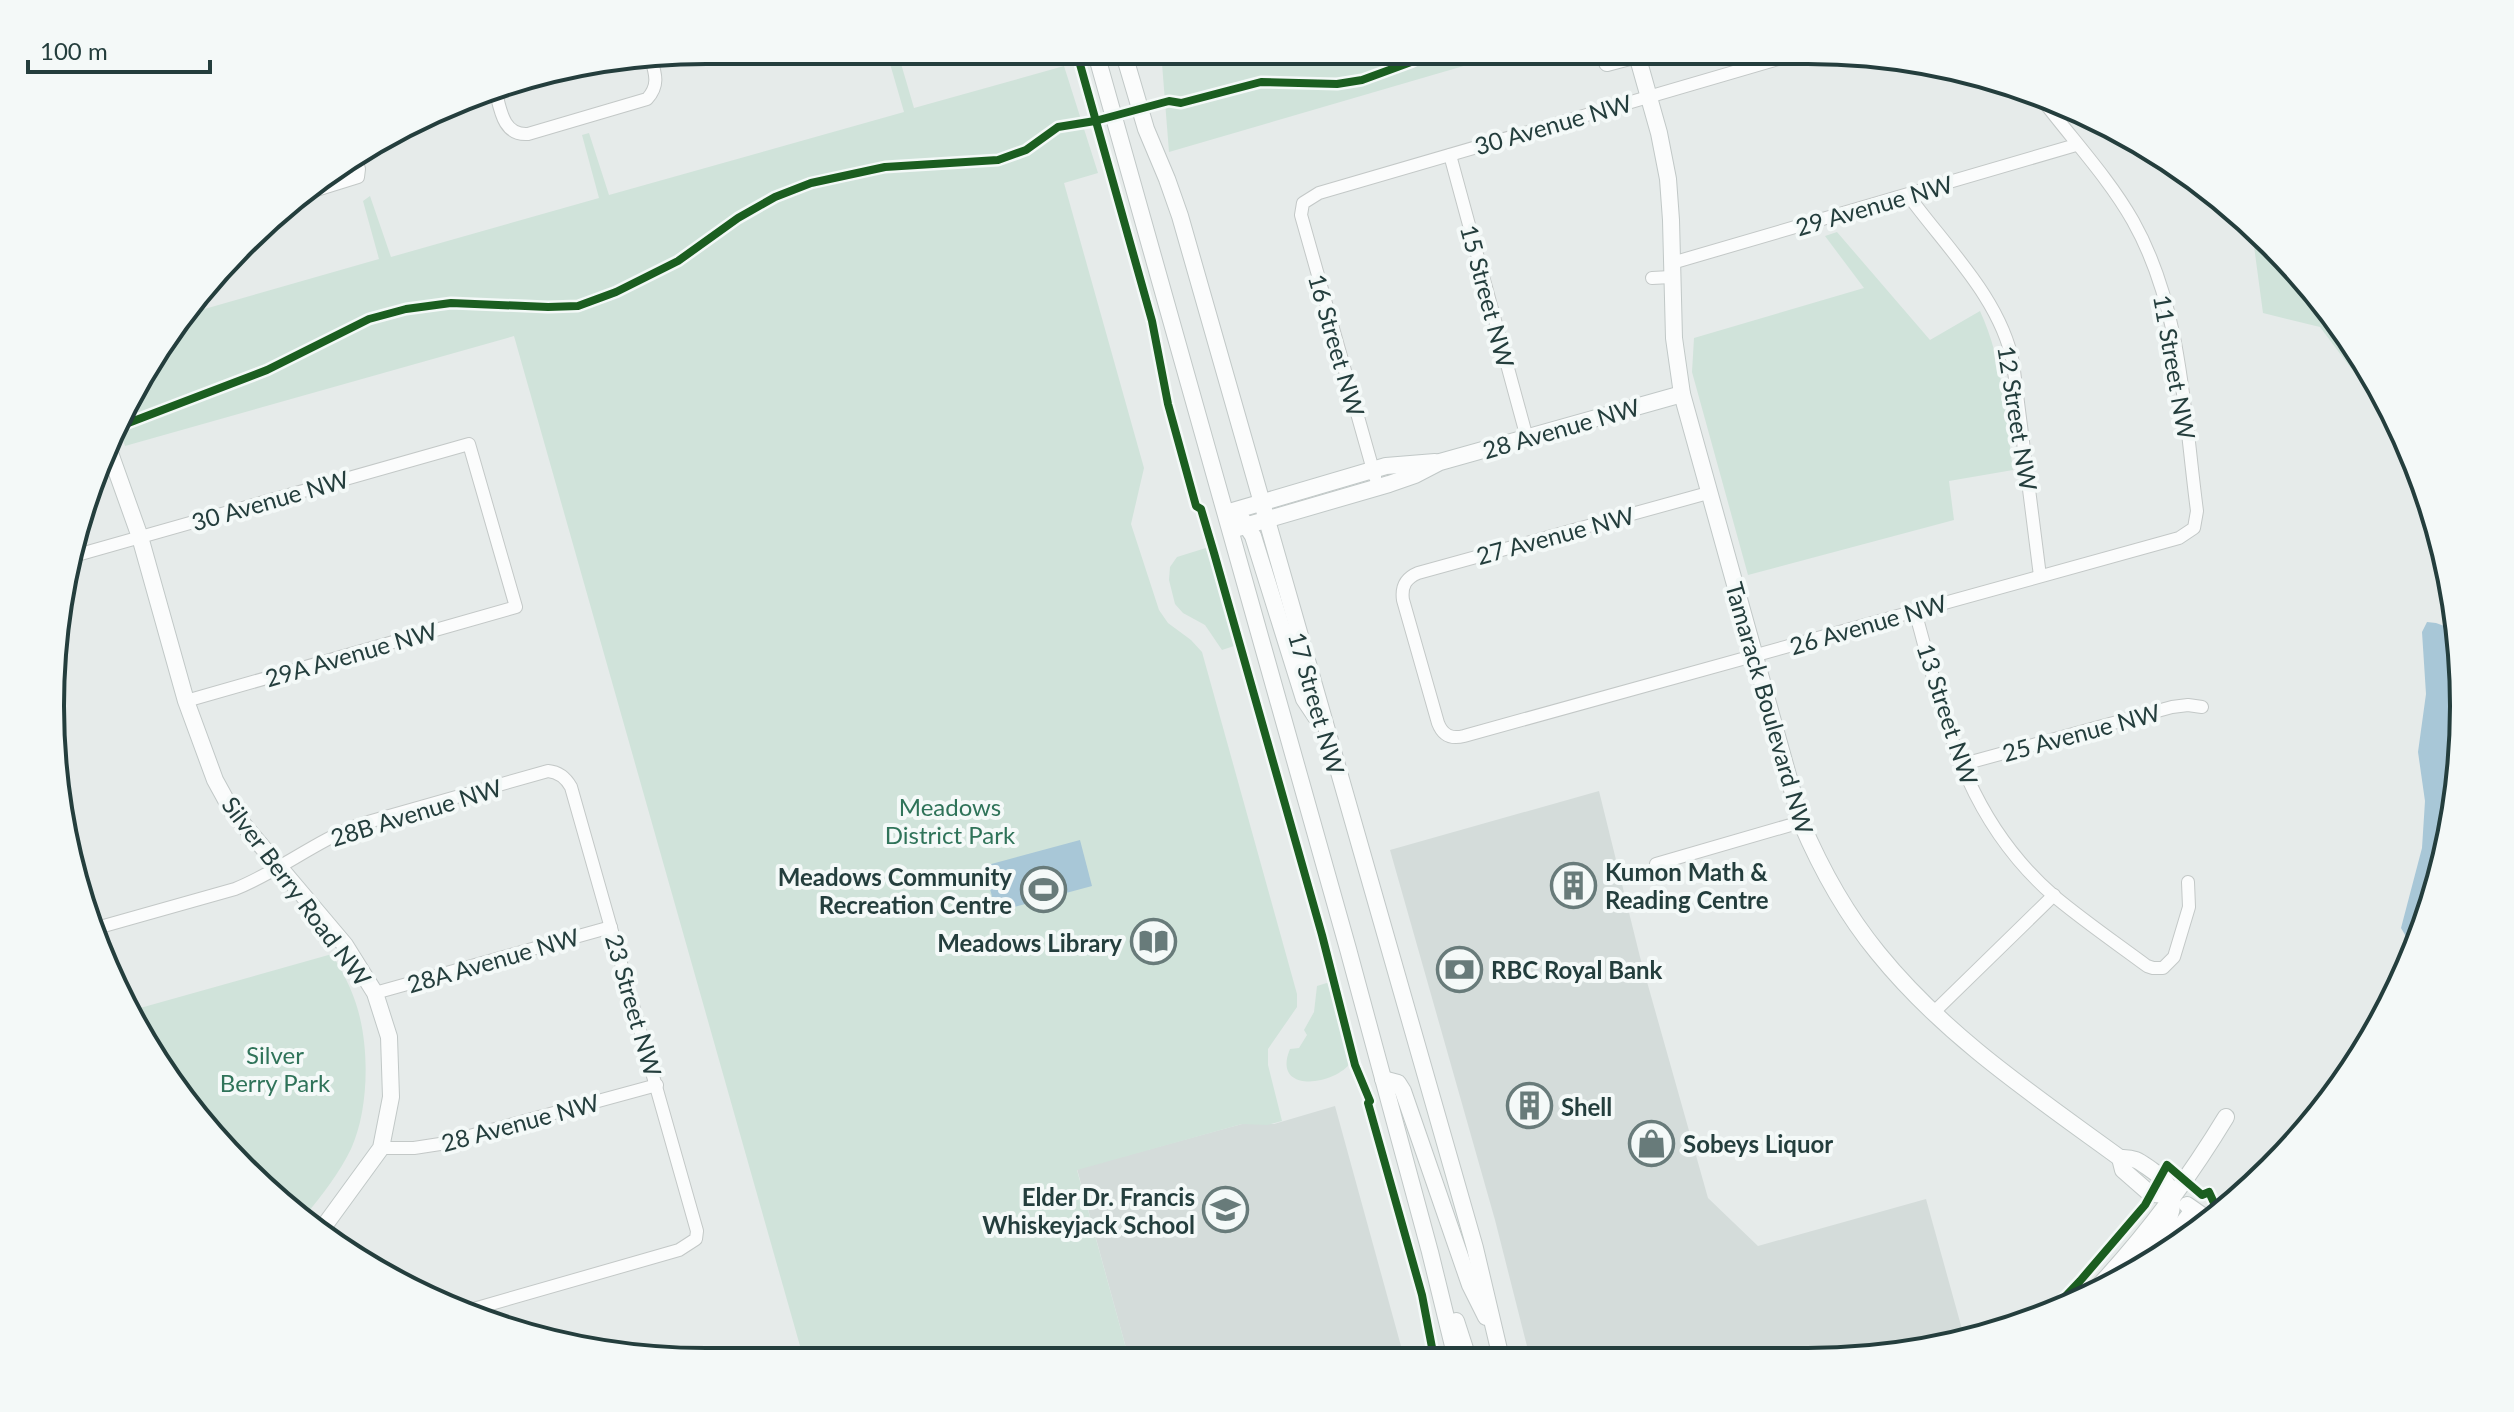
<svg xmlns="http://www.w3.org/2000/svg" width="2514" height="1412" viewBox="0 0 2514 1412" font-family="Lato,sans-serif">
<rect width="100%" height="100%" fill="#e6ebea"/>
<g fill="#d4dcda">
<polygon points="1599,791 1640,957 1708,1198 1758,1246 1926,1199 1965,1340 1893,1356 1530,1358 1495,1220 1390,850"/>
<polygon points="1335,1106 1404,1357 1129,1359 1077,1169 1242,1124 1274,1124"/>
</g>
<g fill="#d0e3da">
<polygon points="886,50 897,50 914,108 1064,66 1098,173 1064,183 1144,468 1131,524 1159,610 1168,623 1191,640 1202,652 1297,994 1297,1007 1268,1049 1268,1065 1282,1121 1267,1125 1242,1124 1077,1170 1129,1359 804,1360 514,336 125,446 120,431 161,341 187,314 379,259 363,201 370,196 391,257 599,198 582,135 589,133 609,195 904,112"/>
<polygon points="1161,51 1515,51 1169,152"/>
<polygon points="2251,224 2329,307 2397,416 2405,440 2320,327 2263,313"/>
<path d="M 1837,232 L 1930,340 L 1980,311 C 2003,361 2006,416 2013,470 L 1949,481 L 1954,520 L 1748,575 L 1692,372 L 1694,338 L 1864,288 L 1825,236 Z"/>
<polygon points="1209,547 1237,645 1222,650 1205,625 1183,613 1175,604 1169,580 1170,567 1177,557"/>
<path d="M 332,954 C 340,968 349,983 354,998 C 370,1040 370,1108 351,1149 C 340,1172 322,1195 306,1215 L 212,1138 L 133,1010 Z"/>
<path d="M 1330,982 L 1351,1062 C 1335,1086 1271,1094 1290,1049 L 1299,1048 L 1307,1035 L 1304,1030 L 1314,1012 L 1317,986 Z"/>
</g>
<g fill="#a8c7d7">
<polygon points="2427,622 2436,623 2450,628 2458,637 2463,664 2458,792 2429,917 2414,950 2401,928 2422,848 2425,801 2418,752 2426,694 2422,632"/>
<polygon points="1080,840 1092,886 996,912 984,866"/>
</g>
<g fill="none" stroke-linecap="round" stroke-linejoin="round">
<defs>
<g id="street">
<path d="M 494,85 C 500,105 501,136 528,134 L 647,99 C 659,86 656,75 651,59"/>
<polyline points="1450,155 1527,438"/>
<path d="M 1908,195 C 1945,246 2001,299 2013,363 L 2040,576"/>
<polyline points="297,196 358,177 359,169 356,159"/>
<polyline points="1672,263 2076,145"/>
<polyline points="1652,278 1671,277"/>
<polyline points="1375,477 1301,215 1303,203 1319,193 1806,51"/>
<path d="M 1708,493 L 1418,573 C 1406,578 1401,586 1403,600 L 1438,723 C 1443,736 1452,739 1464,736 L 2179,538 L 2194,528 L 2197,511 C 2184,413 2182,308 2133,221 C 2108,177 2071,138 2041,98"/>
<polyline points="70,557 469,444 516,607 186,701"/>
<path d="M 1915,611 C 1945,720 1964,818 2054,896 C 2084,921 2116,943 2147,966 L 2153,968 L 2163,968 L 2174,957 L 2189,907 L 2188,882"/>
<polyline points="1960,765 2172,707 2188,705 2202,707"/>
<polyline points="1656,864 1801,822"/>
<path d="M 93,929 L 235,889 C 280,871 315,841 361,824 L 548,771 C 559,772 566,778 571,787 L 697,1231 L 696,1239 L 679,1250 L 463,1312"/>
<polyline points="375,993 611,927"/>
<polyline points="1933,1013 2054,895"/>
<polyline points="381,1148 414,1148 440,1144 657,1085"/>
</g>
<g id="secondary">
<polyline points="1095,50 1348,949 1430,1252 1456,1358"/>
<polyline points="1123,51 1146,129 1167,179 1180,216 1475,1248 1501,1358"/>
<path d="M 1607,63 L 1637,55 L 1659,133 L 1668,179 L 1671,220 L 1674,338 L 1682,394 L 1801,822 C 1821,869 1846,914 1878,953 C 1945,1036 2035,1096 2120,1158 C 2136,1157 2140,1162 2153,1171 C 2199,1202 2151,1247 2127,1274"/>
<polyline points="110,453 140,537 186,701 215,780 232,811 345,945 375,993 389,1037 391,1097 381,1148 322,1229"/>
<polyline points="1226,513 1386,466 1435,462"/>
<polyline points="1242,519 1253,536 1304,699 1316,717"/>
<polyline points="1231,530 1389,484 1415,475 1440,462 1682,394"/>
<polyline points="1383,1079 1398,1083 1403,1091 1470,1285 1486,1317"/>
<polyline points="2120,1158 2123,1170 2147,1191 2151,1194 2172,1195"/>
<polyline points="2187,1205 2210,1221"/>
<polyline points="2155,1260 2193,1210"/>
<path d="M 2096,1289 C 2145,1237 2189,1178 2226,1117"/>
<polyline points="1456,1321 1468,1358"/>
</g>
</defs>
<use href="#street" stroke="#c3c8c7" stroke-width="14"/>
<use href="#secondary" stroke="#c1c8c7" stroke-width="18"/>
<use href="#street" stroke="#fbfcfc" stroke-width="12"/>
<use href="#secondary" stroke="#fbfcfc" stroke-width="16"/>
<defs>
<g id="cycleway">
<polyline points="1076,50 1152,321 1168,404 1196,506 1201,509 1214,553 1322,935 1355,1065 1370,1101 1368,1103 1422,1295 1434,1358"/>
<polyline points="123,425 267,370 369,319 406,309 451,303 548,307 578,306 616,292 678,261 738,218 775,197 811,183 885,167 998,160 1026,150 1058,127 1095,121 1169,101 1181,103 1261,82 1337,84 1362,80 1411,62 1432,51"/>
<polyline points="2029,1322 2061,1301 2080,1281 2145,1205 2167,1165 2202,1195 2209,1192 2215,1205 2223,1210"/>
</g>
</defs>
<use href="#cycleway" stroke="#f4f9f8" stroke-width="13"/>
<use href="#cycleway" stroke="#1b5e20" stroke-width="8"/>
</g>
<defs>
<symbol id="building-ring" viewBox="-11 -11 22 22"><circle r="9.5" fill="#f4f9f8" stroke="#687b7a" stroke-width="1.5"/><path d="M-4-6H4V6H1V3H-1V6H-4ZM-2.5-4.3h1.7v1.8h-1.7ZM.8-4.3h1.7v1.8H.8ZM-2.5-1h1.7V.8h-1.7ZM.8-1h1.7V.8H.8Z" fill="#687b7a"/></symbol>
<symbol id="stadium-ring" viewBox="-11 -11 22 22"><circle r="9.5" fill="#f4f9f8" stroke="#687b7a" stroke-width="1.5"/><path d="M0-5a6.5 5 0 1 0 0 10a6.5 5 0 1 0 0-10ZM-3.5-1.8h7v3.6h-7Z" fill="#687b7a"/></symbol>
<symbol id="library-ring" viewBox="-11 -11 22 22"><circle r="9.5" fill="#f4f9f8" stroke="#687b7a" stroke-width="1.5"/><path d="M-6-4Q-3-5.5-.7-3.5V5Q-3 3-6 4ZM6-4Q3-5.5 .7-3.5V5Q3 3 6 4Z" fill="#687b7a"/></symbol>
<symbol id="bank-ring" viewBox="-11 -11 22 22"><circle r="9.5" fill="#f4f9f8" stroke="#687b7a" stroke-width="1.5"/><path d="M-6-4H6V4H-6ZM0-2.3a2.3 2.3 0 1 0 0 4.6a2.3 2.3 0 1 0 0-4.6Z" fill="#687b7a"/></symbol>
<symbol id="shop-ring" viewBox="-11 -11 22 22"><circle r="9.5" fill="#f4f9f8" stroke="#687b7a" stroke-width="1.5"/><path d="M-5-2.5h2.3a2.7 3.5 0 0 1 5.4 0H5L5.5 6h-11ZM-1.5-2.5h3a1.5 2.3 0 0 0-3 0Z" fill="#687b7a"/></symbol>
<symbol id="school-ring" viewBox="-11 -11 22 22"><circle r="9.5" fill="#f4f9f8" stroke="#687b7a" stroke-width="1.5"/><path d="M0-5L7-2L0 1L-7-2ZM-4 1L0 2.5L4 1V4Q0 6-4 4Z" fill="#687b7a"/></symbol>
</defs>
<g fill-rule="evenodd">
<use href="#building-ring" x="1548" y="860" width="51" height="51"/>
<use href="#stadium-ring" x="1018" y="864" width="51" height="51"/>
<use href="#library-ring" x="1128" y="916" width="51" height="51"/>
<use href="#bank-ring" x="1434" y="944" width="51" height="51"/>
<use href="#building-ring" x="1504" y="1080" width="51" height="51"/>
<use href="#shop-ring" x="1626" y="1118" width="51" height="51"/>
<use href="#school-ring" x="1200" y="1184" width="51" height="51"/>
</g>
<g text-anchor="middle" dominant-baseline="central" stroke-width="8" stroke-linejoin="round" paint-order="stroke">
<g font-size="24" fill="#243e3d" stroke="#f4f9f8">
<text transform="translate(1553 124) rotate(-16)">30 Avenue NW</text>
<text transform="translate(1874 205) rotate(-16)">29 Avenue NW</text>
<text transform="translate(1488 296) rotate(75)">15 Street NW</text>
<text transform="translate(1337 345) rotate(74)">16 Street NW</text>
<text transform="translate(2175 367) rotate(80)">11 Street NW</text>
<text transform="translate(2018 418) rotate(81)">12 Street NW</text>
<text transform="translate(1561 428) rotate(-16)">28 Avenue NW</text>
<text transform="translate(270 500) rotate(-16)">30 Avenue NW</text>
<text transform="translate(1555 535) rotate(-15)">27 Avenue NW</text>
<text transform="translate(1868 624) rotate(-16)">26 Avenue NW</text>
<text transform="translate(351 654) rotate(-16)">29A Avenue NW</text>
<text transform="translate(1317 703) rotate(74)">17 Street NW</text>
<text transform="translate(1770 708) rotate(74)">Tamarack Boulevard NW</text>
<text transform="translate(1948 714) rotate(72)">13 Street NW</text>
<text transform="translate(2081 732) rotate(-15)">25 Avenue NW</text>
<text transform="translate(416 812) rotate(-17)">28B Avenue NW</text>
<text transform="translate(297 891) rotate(53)">Silver Berry Road NW</text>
<text transform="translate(493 960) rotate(-16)">28A Avenue NW</text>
<text transform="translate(634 1005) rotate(74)">23 Street NW</text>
<text transform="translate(520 1122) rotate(-15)">28 Avenue NW</text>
</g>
<g font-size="24" fill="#2f7359" stroke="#f4f9f8">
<text x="950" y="806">Meadows<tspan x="950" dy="28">District Park</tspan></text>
<text x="275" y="1054">Silver<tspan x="275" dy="28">Berry Park</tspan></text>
</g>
<g font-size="24" font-weight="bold" fill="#243e3d" stroke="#f4f9f8" text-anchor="start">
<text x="1605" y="871">Kumon Math &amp;<tspan x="1605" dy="28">Reading Centre</tspan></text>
<text x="1012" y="876" text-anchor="end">Meadows Community<tspan x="1012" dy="28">Recreation Centre</tspan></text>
<text x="1122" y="942" text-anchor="end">Meadows Library</text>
<text x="1491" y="969">RBC Royal Bank</text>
<text x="1561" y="1106">Shell</text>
<text x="1683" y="1143">Sobeys Liquor</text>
<text x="1195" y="1196" text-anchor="end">Elder Dr. Francis<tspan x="1195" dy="28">Whiskeyjack School</tspan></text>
</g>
</g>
<path d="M0 0H2514V1412H0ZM706 64H1808A642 642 0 0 1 2450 706V706A642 642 0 0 1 1808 1348H706A642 642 0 0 1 64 706V706A642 642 0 0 1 706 64Z" fill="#f4f9f8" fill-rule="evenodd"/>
<path fill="none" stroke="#243e3d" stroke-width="4" d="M706 64H1808A642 642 0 0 1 2450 706V706A642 642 0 0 1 1808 1348H706A642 642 0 0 1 64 706V706A642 642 0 0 1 706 64Z"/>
<path d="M28 60v12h182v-12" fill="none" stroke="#243e3d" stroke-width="4"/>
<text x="40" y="60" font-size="24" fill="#243e3d" stroke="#f4f9f8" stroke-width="6" paint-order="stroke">100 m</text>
</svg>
